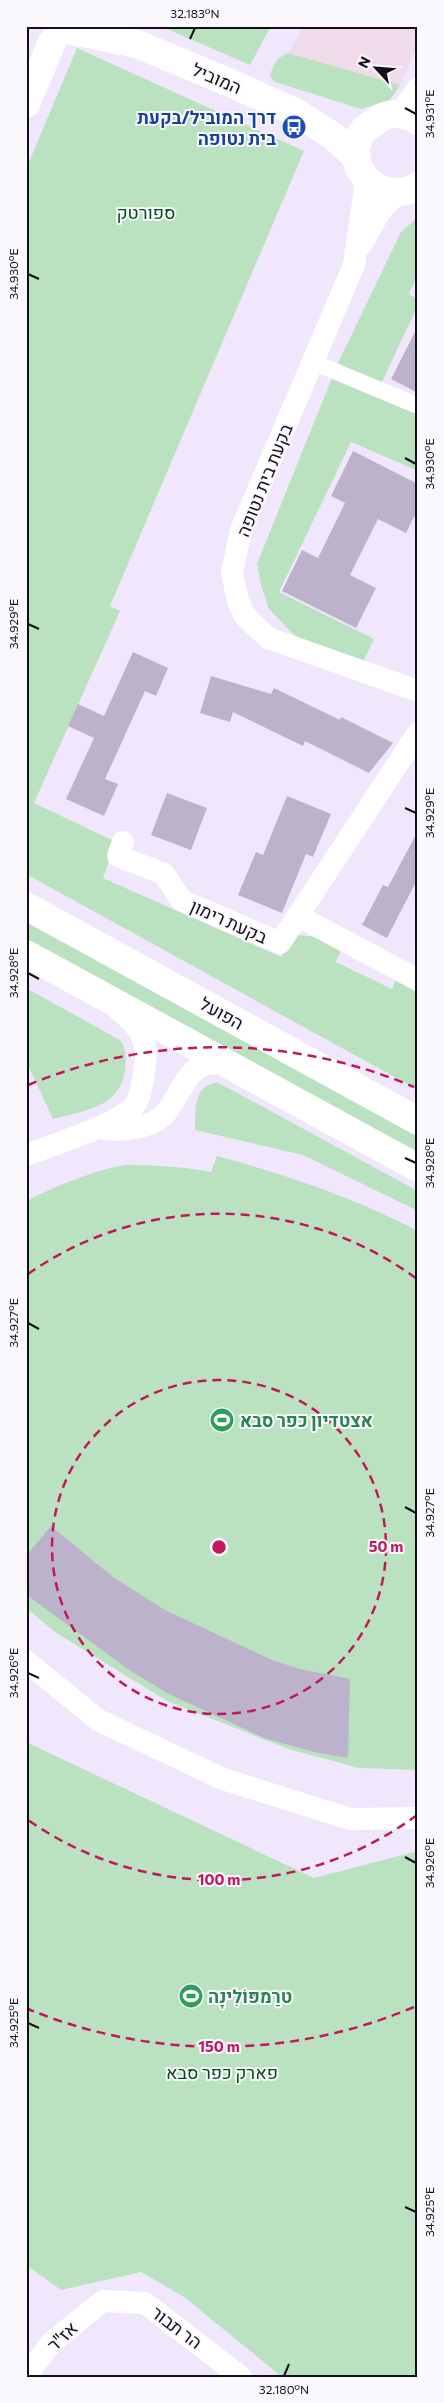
<svg xmlns="http://www.w3.org/2000/svg" width="444" height="2403" viewBox="0 0 444 2403" font-family="Commissioner,Heebo,sans-serif">
<rect width="100%" height="100%" fill="#f1e7fc"/>
<polygon fill="#efdbe9" points="305,26 418,26 418,43 400,85 288,53"/>
<g fill="#bbe2c0">
<polygon points="160,26 271,26 250,65"/>
<polygon points="77,48 304,151 110,606 120,611 34,803 116,842 103,878 281,957 297,935 319,937 342,948 336,962 392,989 396,979 418,993 418,1090 26,874 26,169"/>
<path d="M 288,53 L 400,85 L 390,100 L 361,109 L 275,82 L 270,76 C 273,64 276,58 288,53 Z"/>
<polygon points="418,217 418,275 409,294 418,300 418,305 381,384 418,400 418,471 351,442 279,592 374,639 363,662 295,636 269,609 261,585 257,564 338,363 401,232"/>
<polygon points="26,921 418,1134 418,1153 26,939"/>
<path d="M 26,988 L 120,1040 C 127,1049 126,1059 125,1070 C 120,1108 83,1111 53,1119 L 26,1061 Z"/>
<path d="M 217,1082 L 418,1191 L 418,1211 L 303,1155 L 195,1130 C 196,1109 192,1088 217,1082 Z"/>
<path d="M 217,1156 C 284,1174 356,1198 418,1231 L 418,1770 L 359,1768 L 288,1749 L 167,1701 L 55,1632 L 26,1608 L 26,1202 C 44,1190 106,1166 127,1165 C 155,1165 185,1167 211,1172 Z"/>
<polygon points="26,1742 314,1878 418,1851 418,2377 282,2377 184,2297 141,2272 61,2290 26,2265"/>
</g>
<g fill="#bdb2cb">
<polygon points="418,326 418,393 391,379"/>
<polygon points="353,451 418,484 418,509 406,533 378,519 350,575 376,588 356,628 282,591 302,550 318,558 345,503 331,496"/>
<polygon points="133,652 168,668 156,696 145,691 105,779 118,784 104,816 66,799 94,738 68,726 78,704 104,716"/>
<polygon points="211,676 271,694 274,688 340,720 341,717 393,743 369,773 305,741 303,746 233,712 230,722 200,713"/>
<polygon points="167,793 207,808 191,850 151,835"/>
<polygon points="287,796 331,814 313,857 306,854 282,913 238,895 256,852 263,855"/>
<polygon points="418,831 418,878 387,938 362,925 383,885 388,887"/>
<polygon points="51,1526 113,1577 165,1610 272,1660 300,1669 350,1679 348,1758 314,1752 264,1738 169,1694 129,1670 31,1598 26,1594 26,1556"/>
</g>
<g fill="none" stroke-linecap="round" stroke-linejoin="round">
<polyline stroke="#fff" stroke-width="16" points="313,362 418,406"/>
<g stroke="#fff" stroke-width="22">
<polyline points="399,114 418,88"/>
<polyline points="361,172 365,188 354,265 241,530 232,573 238,601 245,616 268,638 418,691"/>
<path d="M 362,244 C 372,225 381,205 400,193"/>
<polyline points="123,842 118,856 164,874 181,900 280,943 418,733"/>
<polyline points="298,916 418,980"/>
<path d="M 100,1128 C 120,1132 155,1129 168,1110 C 187,1083 190,1056 230,1065"/>
<path d="M 26,1155 C 50,1146 119,1124 134,1106 C 142,1096 143,1077 145,1065 C 149,1040 138,1025 119,1010"/>
<polyline points="26,1661 98,1720 223,1779 350,1819 418,1818"/>
<polyline points="26,2376 52,2342 103,2301 145,2303 241,2377"/>
</g>
<g stroke="#fff" stroke-width="28">
<polyline points="68,30 137,44 228,82 297,113 333,136 357,158"/>
<polyline points="26,104 52,42"/>
<path d="M 418,121 C 404,112 387,111 375,122 C 371,125 366,127 363,131 C 338,166 382,208 418,186"/>
</g>
<g stroke="#fff" stroke-width="28">
<polyline points="26,906 418,1121"/>
<polyline points="26,954 418,1168"/>
</g>
</g>
<path fill="none" stroke="#130f18" stroke-width="2" d="M 190,39 L 195,28M 405,108 L 416,114M 28,274 L 39,279M 405,458 L 416,464M 28,624 L 39,629M 405,808 L 416,813M 28,973 L 39,979M 405,1158 L 416,1163M 28,1323 L 39,1329M 405,1507 L 416,1513M 28,1673 L 39,1678M 405,1857 L 416,1863M 28,2023 L 39,2028M 405,2207 L 416,2212M 284,2376 L 289,2364"/>
<g fill="none" stroke="#c2185b" stroke-width="2.5" stroke-dasharray="9 6">
<circle cx="219" cy="1547" r="167"/>
<path d="M417 1815A333 333 0 0 1 28 1820M28 1274A333 333 0 0 1 417 1279"/>
<path d="M414 2007A500 500 0 0 1 28 2009M28 1085A500 500 0 0 1 414 1087"/>
</g>
<defs>
<symbol id="bus-disc" viewBox="-11 -11 22 22"><circle r="9.5" fill="#1a4fb4" stroke="#faf8fd"/><path d="M-5-6H5V4H4V6H2V4H-2V6H-4V4H-5ZM-3.5-4V0h7V-4ZM-3.5 1.2v1.5H-2V1.2ZM2 1.2v1.5H3.5V1.2Z" fill="#fff"/></symbol>
<symbol id="stadium-disc" viewBox="-11 -11 22 22"><circle r="9.5" fill="#2e9e5b" stroke="#faf8fd"/><path d="M0-5a6.5 5 0 1 0 0 10a6.5 5 0 1 0 0-10ZM-3.5-1.8h7v3.6h-7Z" fill="#fff"/></symbol>
</defs>
<g fill-rule="evenodd">
<use href="#bus-disc" x="280" y="113" width="28" height="28"/>
<use href="#stadium-disc" x="208" y="1406" width="28" height="28"/>
<use href="#stadium-disc" x="177" y="1982" width="28" height="28"/>
</g>
<g text-anchor="middle" dominant-baseline="central" stroke-width="4" stroke-linejoin="round" paint-order="stroke">
<g font-size="18" fill="#130f18" stroke="#faf8fd">
<text transform="translate(217 78) rotate(23)">המוביל</text>
<text transform="translate(264 480) rotate(-68)">בקעת בית נטופה</text>
<text transform="translate(229 921) rotate(24)">בקעת רימון</text>
<text transform="translate(222 1013) rotate(29)">הפועל</text>
<text transform="translate(177 2327) rotate(37)">הר תבור</text>
<text transform="translate(62 2336) rotate(-43)">אז"ר</text>
</g>
<g font-size="18" font-weight="bold" fill="#164399" stroke="#faf8fd" text-anchor="end">
<text x="276" y="117">דרך המוביל/בקעת<tspan x="276" dy="21">בית נטופה</tspan></text>
</g>
<g font-size="18" fill="#004d1c" stroke="#faf8fd">
<text x="146" y="212">ספורטק</text>
<text x="222" y="2072">פארק כפר סבא</text>
</g>
<g font-size="18" font-weight="bold" fill="#27864d" stroke="#faf8fd" text-anchor="start">
<text x="240" y="1420">אצטדיון כפר סבא</text>
<text x="208" y="1996">טרַמפּוֹלִינָה</text>
</g>
</g>
<circle cx="219" cy="1547" r="8" fill="#c2185b" stroke="#faf8fd" stroke-width="2.5"/>
<g font-size="15" text-anchor="middle" font-weight="bold" fill="#c2185b" stroke="#faf8fd" stroke-width="4" stroke-linejoin="round" paint-order="stroke">
<text x="386" y="1552">50 m</text>
<text x="219" y="1885">100 m</text>
<text x="219" y="2052">150 m</text>
</g>
<rect width="444" height="2403" fill="none" stroke="#faf8fd" stroke-width="55"/>
<g transform="translate(376 68) rotate(296)" stroke="#faf8fd" stroke-width="4" paint-order="stroke">
<path d="M0-4L9 19L0 12L-9 19Z" fill="#130f18"/>
<text y="-8" font-size="14" font-weight="bold" text-anchor="middle" fill="#130f18">N</text>
</g>
<rect x="28" y="28" width="388" height="2348" fill="none" stroke="#130f18" stroke-width="2"/>
<g font-size="12" text-anchor="middle" fill="#130f18">
<text x="195" y="18">32.183°N</text>
<text transform="translate(430 114) rotate(-90)" y="4">34.931°E</text>
<text transform="translate(14 274) rotate(-90)" y="4">34.930°E</text>
<text transform="translate(430 464) rotate(-90)" y="4">34.930°E</text>
<text transform="translate(14 624) rotate(-90)" y="4">34.929°E</text>
<text transform="translate(430 813) rotate(-90)" y="4">34.929°E</text>
<text transform="translate(14 973) rotate(-90)" y="4">34.928°E</text>
<text transform="translate(430 1163) rotate(-90)" y="4">34.928°E</text>
<text transform="translate(14 1323) rotate(-90)" y="4">34.927°E</text>
<text transform="translate(430 1513) rotate(-90)" y="4">34.927°E</text>
<text transform="translate(14 1673) rotate(-90)" y="4">34.926°E</text>
<text transform="translate(430 1863) rotate(-90)" y="4">34.926°E</text>
<text transform="translate(14 2023) rotate(-90)" y="4">34.925°E</text>
<text transform="translate(430 2212) rotate(-90)" y="4">34.925°E</text>
<text x="284" y="2394">32.180°N</text>
</g>
</svg>
